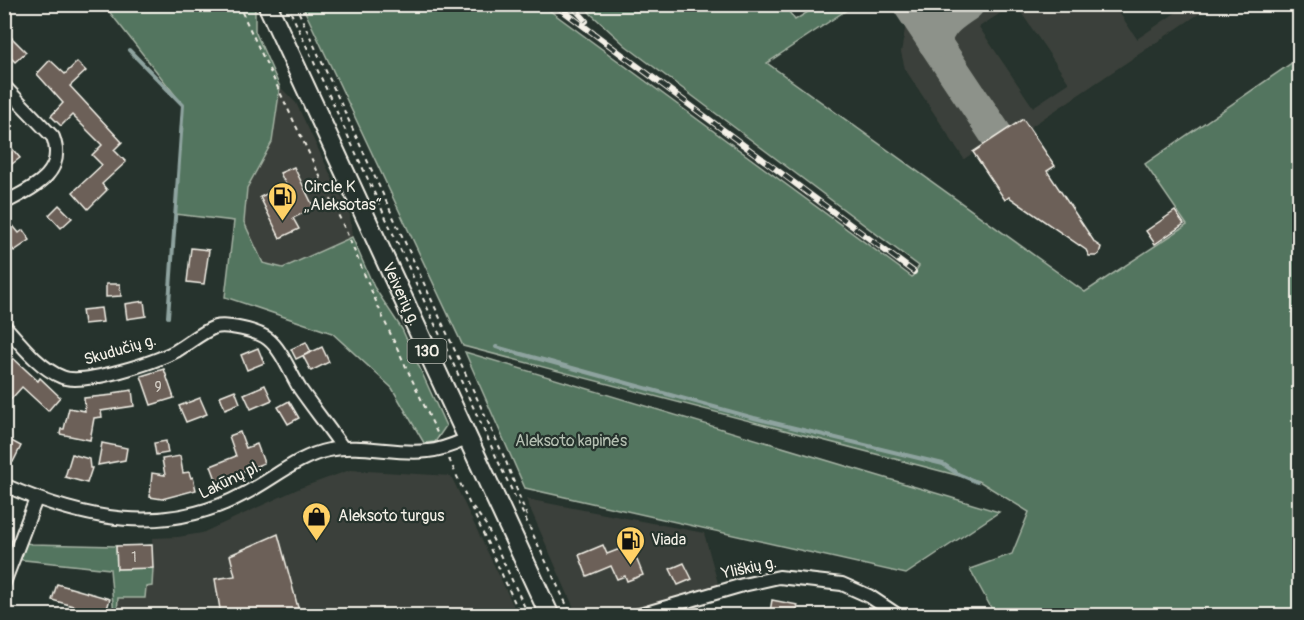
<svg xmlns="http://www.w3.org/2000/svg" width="1304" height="620" viewBox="0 0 1304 620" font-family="Pangolin,sans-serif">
<rect width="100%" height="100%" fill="#26332d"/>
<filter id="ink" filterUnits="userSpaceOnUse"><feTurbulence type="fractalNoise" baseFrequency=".0167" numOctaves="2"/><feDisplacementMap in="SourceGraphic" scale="12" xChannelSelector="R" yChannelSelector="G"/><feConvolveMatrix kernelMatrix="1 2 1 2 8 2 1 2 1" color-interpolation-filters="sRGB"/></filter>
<g filter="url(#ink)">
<g fill="#3b403a">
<polygon points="925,5 1013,5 979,27 1033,107 1069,83 1016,5 1114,5 1137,39 1181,9 1179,5 1212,5 1029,128 1023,119 964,159 905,69 901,52 906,24 914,12"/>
<polygon points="280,87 296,103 350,215 352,237 283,268 263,263 244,222 247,188 272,142"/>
<polygon points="350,470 451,476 518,615 117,616 117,597 146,586 153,568 152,538 178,537 202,533 300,488"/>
<polygon points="526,499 704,533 722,598 661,615 577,615"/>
</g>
<g fill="#53745e" stroke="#a4b2a3" stroke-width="1.5">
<polygon points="104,5 253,5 255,8 255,31 280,87 272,142 247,188 244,222 263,263 283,268 352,237 374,287 402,329 446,426 435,442 424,443 392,388 332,333 225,297 234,221 175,214 183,105"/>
<polygon points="302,5 542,5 912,277 919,266 626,46 591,14 584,5 784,5 795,20 819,5 854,5 767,63 1085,292 1187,225 1145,164 1299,58 1299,615 995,615 970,569 1012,554 1029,512 979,481 463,346"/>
<polygon points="465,352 999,512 906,574 525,488"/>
<polygon points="4,539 32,544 116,546 117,569 153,568 152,586 146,587 145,598 118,598 117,615 114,615 110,569 5,558"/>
</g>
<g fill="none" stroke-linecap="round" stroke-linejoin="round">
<g stroke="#8ea39f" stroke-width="4">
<polyline points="129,50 183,105 168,317"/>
<polyline points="496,347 754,418 943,464 958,474 977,482"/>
</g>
<g stroke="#8d928a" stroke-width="33">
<polyline points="909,4 997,136"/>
<path d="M 934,42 C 941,21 950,17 968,4"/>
</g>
</g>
<g fill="#6c6058" stroke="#f4f1e8" stroke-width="1.5">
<polygon points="12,38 26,52 15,62 4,51 4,45"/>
<polygon points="50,60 65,74 77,62 86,71 70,86 122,142 114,150 126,162 102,184 107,190 88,209 73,192 102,165 92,155 102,145 72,115 61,126 51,116 63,103 37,74"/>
<polygon points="1023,119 1055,166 1047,171 1095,243 1101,247 1099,254 1096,256 1089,256 1086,250 1009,197 1005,200 973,152"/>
<polygon points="4,139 20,158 4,170"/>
<polygon points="294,167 314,208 293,218 299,229 280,238 260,197 286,185 280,173"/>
<polygon points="59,205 72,218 61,228 49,215"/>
<polygon points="1175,211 1184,224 1155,244 1146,231"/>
<polygon points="4,215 19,233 23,230 30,240 14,251 4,238"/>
<polygon points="191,248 209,250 204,284 187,282"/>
<polygon points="106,284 120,284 121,296 106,297"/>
<polygon points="144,301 146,316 127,319 125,304"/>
<polygon points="101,308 103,322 84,324 82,310"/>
<polygon points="306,342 311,352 296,359 291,349"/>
<polygon points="322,347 329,362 311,371 303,356"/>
<polygon points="258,348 264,363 247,370 241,355"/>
<polygon points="13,358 38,381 40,378 60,397 48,411 22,387 4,407 4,367"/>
<polygon points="164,369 174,398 151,405 141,376"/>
<polygon points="265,385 272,400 251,409 244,394"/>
<polygon points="132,390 134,406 101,411 102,417 94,418 90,440 60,434 61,429 64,429 69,408 85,411 84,398 113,395 113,393"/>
<polygon points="235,390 240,403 225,409 220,396"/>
<polygon points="200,398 207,414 186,422 179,406"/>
<polygon points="289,401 299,418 288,424 278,407"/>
<polygon points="240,432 246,448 257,444 264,463 217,482 211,466 236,456 229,436"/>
<polygon points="4,437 21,446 13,462 4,458"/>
<polygon points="166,441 168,453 156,455 154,443"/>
<polygon points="102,443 127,448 125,460 98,465"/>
<polygon points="72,454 89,459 90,468 92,468 87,483 65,477"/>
<polygon points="180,456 183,473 189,472 191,478 193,477 196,490 162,499 150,497 152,473 165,475 162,459"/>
<polygon points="278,534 300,615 221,615 215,579 235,576 230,555"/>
<polygon points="152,545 153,568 117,569 116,546"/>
<polygon points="603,545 607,554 625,547 633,550 643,575 627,581 625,576 617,579 611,566 587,576 579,555"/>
<polygon points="684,563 692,579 678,585 670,569"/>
<polygon points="57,584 110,599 105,615 52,600"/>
<polygon points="772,600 798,605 796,615 770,612"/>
</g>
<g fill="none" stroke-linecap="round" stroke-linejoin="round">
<defs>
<g id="street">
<path d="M 4,86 L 53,137 C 67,174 32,188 4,203"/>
<path d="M 4,325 C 20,343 39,368 62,377 C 83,386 155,362 176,351 C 188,344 202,332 215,327 C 227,324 258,331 268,339 C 282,350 290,373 300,389 C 314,409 329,428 343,448"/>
<path d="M 4,485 C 84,520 164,537 244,494 C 272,480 298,456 329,450 C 361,443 395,455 428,451 C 442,450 455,444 467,439"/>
<polyline points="4,583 36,499"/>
<polyline points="636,616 743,585 779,577 842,584 869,596 899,616"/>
</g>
<polyline id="primary" points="267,4 550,616"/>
</defs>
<use href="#street" stroke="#f4f1e8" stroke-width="16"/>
<use href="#primary" stroke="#f4f1e8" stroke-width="22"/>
<g stroke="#f4f1e8" stroke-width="2" stroke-dasharray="4.5 4.5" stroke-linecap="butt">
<polyline points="238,4 345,229 384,320 439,437"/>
<polyline points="287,4 505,476 572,616"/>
<polyline points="295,4 505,459 528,519"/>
<polyline points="449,459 521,616"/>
<polyline points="473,507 486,525 529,616"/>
</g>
<use href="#street" stroke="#26332d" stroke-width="12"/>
<use href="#primary" stroke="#26332d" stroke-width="18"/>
<defs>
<g id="rail">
<polyline points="554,4 914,272"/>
<polyline points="571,4 586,21"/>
</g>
</defs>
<use href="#rail" stroke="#f4f1e8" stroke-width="6"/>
<use href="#rail" stroke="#26332d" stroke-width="4" stroke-dasharray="11" stroke-linecap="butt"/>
</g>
</g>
<defs>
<symbol id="fuel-pin" viewBox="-11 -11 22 30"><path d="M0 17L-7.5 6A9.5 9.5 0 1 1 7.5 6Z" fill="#ffd166" stroke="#26332d"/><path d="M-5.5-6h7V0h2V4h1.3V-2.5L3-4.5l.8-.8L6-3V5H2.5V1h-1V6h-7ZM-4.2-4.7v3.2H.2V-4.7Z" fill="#111"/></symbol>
<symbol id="shop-pin" viewBox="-11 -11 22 30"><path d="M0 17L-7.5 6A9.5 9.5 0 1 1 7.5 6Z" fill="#ffd166" stroke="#26332d"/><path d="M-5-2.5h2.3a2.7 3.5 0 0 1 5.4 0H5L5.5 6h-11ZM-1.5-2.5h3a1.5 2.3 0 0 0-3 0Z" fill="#111"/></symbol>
</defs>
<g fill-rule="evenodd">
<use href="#fuel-pin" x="266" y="180" width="33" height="45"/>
<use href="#shop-pin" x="300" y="500" width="33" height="45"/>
<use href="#fuel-pin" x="614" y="524" width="33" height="45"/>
</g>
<g text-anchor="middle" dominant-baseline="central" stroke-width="4.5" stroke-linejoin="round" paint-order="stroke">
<g font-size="14" fill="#d2cdc4">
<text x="158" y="387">9</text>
<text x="134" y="557">1</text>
</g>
<rect fill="#26332d" stroke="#b6b8b0" stroke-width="1.5" x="407.5" y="339" width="39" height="24" rx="4.5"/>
<g font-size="15" font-weight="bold" fill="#f4f1e8">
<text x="427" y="351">130</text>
</g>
<g font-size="16" fill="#f4f1e8" stroke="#26332d" text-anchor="start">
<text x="304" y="187">Circle K<tspan x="304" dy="18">„Aleksotas“</tspan></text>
<text x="338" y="516">Aleksoto turgus</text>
<text x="651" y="540">Viada</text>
</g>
<g font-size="16" fill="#f4f1e8" stroke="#26332d">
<text transform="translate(401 294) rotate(65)">Veiverių g.</text>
<text transform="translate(120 350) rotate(-16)">Skudučių g.</text>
<text transform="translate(230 480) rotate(-26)">Lakūnų pl.</text>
<text transform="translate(749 568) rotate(-12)">Yliškių g.</text>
</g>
<g font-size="16" fill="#b4bfb1" stroke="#26332d">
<text x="571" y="441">Aleksoto kapinės</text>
</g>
</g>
<rect width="1304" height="620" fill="none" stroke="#26332d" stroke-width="24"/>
<rect x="12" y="12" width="1280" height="596" fill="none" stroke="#f4f1e8" stroke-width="2" filter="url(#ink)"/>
</svg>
